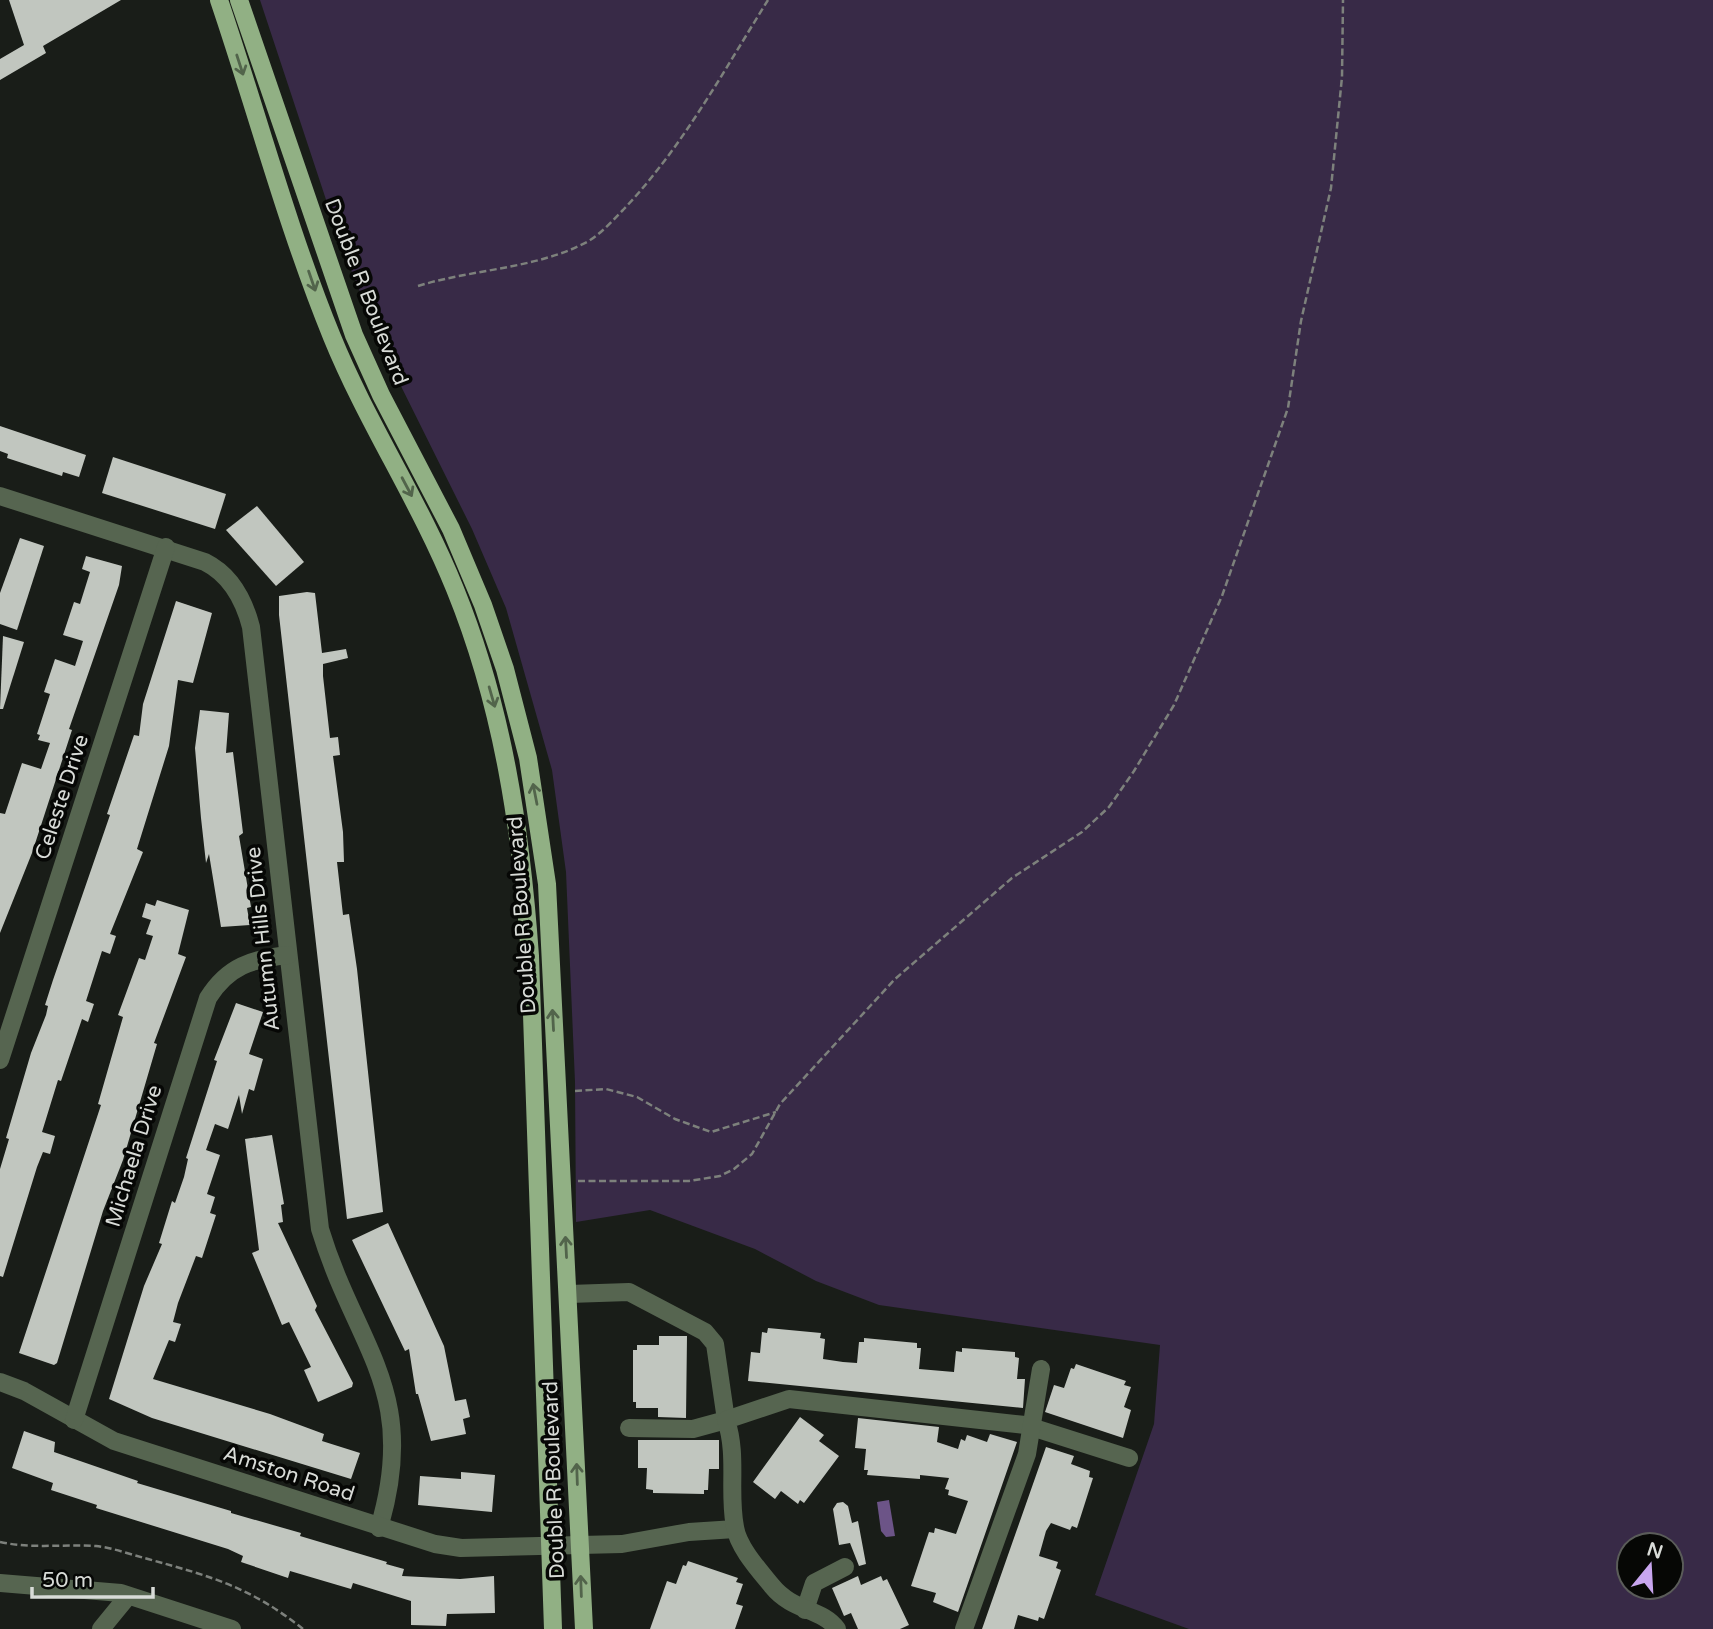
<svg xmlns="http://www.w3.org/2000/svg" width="1713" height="1629" viewBox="0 0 1713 1629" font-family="'Varela Round',sans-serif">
<rect width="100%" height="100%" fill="#191d18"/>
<path fill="#382a47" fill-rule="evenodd" d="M 260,0 L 1713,0 L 1713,1629 L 1189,1629 L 1095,1595 L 1154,1424 L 1160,1345 L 879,1305 L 816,1281 L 755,1249 L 650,1210 L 576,1222 L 575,1082 L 566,872 L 552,770 L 506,608 L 472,529 L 389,362 L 342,248 ZM 1671,1545 L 1671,1587 L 1629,1587 L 1629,1545 Z"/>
<polygon fill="#6c5487" points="889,1500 895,1536 886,1537 881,1531 877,1502"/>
<g fill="#c1c6bf">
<polygon points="9,0 121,0 43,46 46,53 0,80 0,59 24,45"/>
<polygon points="0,426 86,455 79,477 63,472 62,476 7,458 8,454 0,451"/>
<polygon points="113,457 226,494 215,529 102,493"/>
<polygon points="257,506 304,562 276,586 226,530"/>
<polygon points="20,538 44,546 17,630 0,624 0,593"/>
<polygon points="86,556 122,566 119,585 69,729 72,730 32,853 0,933 0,813 5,814 22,763 41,769 50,743 38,740 40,735 37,734 50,694 44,692 55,659 75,666 83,641 63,635 74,602 80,604 90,572 82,569"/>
<polygon points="307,592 315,593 322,653 346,649 348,658 323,664 323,676 330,738 338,737 340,755 333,756 343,832 344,862 337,862 343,915 349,914 357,969 383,1212 347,1219 279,615 279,596"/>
<polygon points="176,601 212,613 193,683 178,680 169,746 137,849 143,852 110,934 116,936 110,954 102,951 86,1001 94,1004 88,1022 82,1019 61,1081 58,1080 42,1132 55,1136 50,1154 43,1152 37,1167 3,1277 0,1276 0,1169 9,1139 6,1138 31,1053 46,1015 48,1006 45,1005 53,980 110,815 107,814 134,735 139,736 143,704"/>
<polygon points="3,636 24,642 3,709 0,709"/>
<polygon points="200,710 229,713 226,753 233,752 243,833 239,836 251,907 247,908 250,925 221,927 209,854 206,863 201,818 195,748"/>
<polygon points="157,900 189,910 178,954 186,957 154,1043 157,1044 123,1160 103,1211 57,1363 54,1365 19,1353 101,1105 98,1104 123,1017 118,1015 139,958 145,960 153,936 146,934 151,920 142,917 146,903 155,906"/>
<polygon points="236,1003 263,1012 249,1054 263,1059 254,1091 249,1089 242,1114 239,1095 228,1129 215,1124 206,1150 220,1155 207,1194 215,1197 210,1213 216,1215 202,1258 196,1256 178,1303 173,1322 181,1324 175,1342 169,1340 153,1379 270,1414 324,1434 322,1441 360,1453 351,1479 152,1418 109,1399 144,1286 162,1244 159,1243 172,1201 175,1203 184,1177 188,1159 186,1158 217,1061 214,1060"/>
<polygon points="272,1135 284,1204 281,1205 283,1222 278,1223 317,1306 315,1310 353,1383 352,1387 318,1402 304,1370 311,1367 289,1322 282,1325 252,1253 259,1250 245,1139"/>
<polygon points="388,1223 444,1346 455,1401 466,1399 470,1417 463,1419 466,1434 431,1441 418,1394 416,1394 409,1349 405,1351 352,1240"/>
<polygon points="768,1328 821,1333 820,1338 825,1339 823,1359 843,1362 857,1363 859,1342 864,1342 864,1338 917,1343 917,1348 921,1348 919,1369 954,1372 956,1351 962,1352 962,1348 1015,1352 1015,1357 1019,1358 1017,1379 1025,1379 1023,1408 748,1381 751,1352 760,1353 762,1332 767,1333"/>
<polygon points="659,1336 687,1336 686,1418 658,1417 658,1408 636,1408 636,1402 633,1402 633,1350 637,1350 637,1345 659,1345"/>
<polygon points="1076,1364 1126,1381 1124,1385 1131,1387 1124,1407 1131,1410 1123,1438 1045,1412 1054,1385 1064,1388 1071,1368 1074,1369"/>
<polygon points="800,1417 824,1435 819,1441 839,1456 804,1503 800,1500 798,1504 781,1491 775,1499 753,1482"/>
<polygon points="858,1418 939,1427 937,1442 958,1449 961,1439 965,1441 967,1435 987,1442 990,1434 1017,1442 958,1612 933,1602 936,1593 911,1586 929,1532 934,1533 935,1528 956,1534 968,1501 948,1495 949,1490 945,1489 949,1478 920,1475 920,1479 867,1475 868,1470 864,1470 866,1449 855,1448"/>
<polygon points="24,1431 55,1442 54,1452 138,1481 137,1483 231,1511 231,1513 301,1533 300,1536 387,1562 386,1564 404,1569 402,1576 460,1579 494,1576 495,1613 447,1614 446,1626 411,1625 411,1601 353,1583 351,1589 290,1571 288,1578 241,1562 243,1556 228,1549 96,1508 97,1505 51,1490 53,1483 12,1468"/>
<polygon points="638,1440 719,1440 719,1469 709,1469 708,1490 704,1490 704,1494 653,1493 653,1490 646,1489 647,1468 638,1468"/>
<polygon points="1046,1447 1074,1456 1071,1464 1090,1471 1089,1477 1093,1478 1077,1528 1072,1526 1070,1530 1051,1523 1046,1531 1039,1556 1058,1562 1056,1568 1061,1570 1044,1619 1039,1617 1038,1621 1018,1615 1014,1629 982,1629"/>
<polygon points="461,1472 495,1475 492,1512 418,1505 420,1476 461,1479"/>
<polygon points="843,1502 848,1506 852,1523 858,1521 866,1564 859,1566 850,1543 839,1545 833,1509 837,1503"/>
<polygon points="688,1561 738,1578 736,1582 743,1584 736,1604 743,1606 735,1629 650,1629 667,1581 676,1584 683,1565 686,1566"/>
<polygon points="858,1576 861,1585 881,1576 883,1581 887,1579 909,1625 900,1629 858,1629 851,1613 844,1616 832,1588"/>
</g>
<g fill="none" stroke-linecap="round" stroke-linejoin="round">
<g stroke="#7d817c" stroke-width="2.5" stroke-dasharray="7 3.5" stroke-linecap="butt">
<path d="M 418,286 C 473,269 536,269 587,242 C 601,234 612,221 623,210 C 682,148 723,72 768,0"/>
<polyline points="575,1091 606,1089 637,1097 675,1119 711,1132 776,1112"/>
<polyline points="578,1181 689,1181 720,1176 734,1169 752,1154 780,1104 895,979 1012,878 1082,832 1109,807 1134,771 1174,705 1222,596 1288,408 1301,321 1331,188 1342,77 1343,0"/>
<path d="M 0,1542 C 32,1549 64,1544 96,1546 C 114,1548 132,1555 148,1559 C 213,1577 250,1587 303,1629"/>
</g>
<g stroke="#566550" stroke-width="18">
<path d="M 0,496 L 205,562 C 231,575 244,600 251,627 L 320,1229 C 356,1348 420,1390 379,1528"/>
<polyline points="0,1060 166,547"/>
<polyline points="569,1294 629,1292 705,1332 715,1344 726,1420 693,1429 629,1428"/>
<polyline points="0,1382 24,1391 114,1441 435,1544 461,1548 622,1544 689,1532 735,1529"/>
<path d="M 74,1420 L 208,998 C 228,966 252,959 288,955"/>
<polyline points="0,1583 121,1593 232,1629"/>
<polyline points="805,1610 814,1583 845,1567"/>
<polyline points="101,1629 128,1596"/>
<path d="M 837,1629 C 822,1608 793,1612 772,1586 C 759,1570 738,1547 735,1527 C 728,1491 738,1456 726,1420 L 789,1399 L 1025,1425 L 1129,1458"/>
<polyline points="964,1629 1027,1454 1041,1369"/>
</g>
<g stroke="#91b084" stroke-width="18">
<path d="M 219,0 C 257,112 287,227 332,337 C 367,423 420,502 455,589 C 503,707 521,830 530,956 L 553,1629"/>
<polyline points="239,0 354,335 381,395 451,529 483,605 505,669 528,758 547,884 584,1629"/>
</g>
</g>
<defs><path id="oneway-shaft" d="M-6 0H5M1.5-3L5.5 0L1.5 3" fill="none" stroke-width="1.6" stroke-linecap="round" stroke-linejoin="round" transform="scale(1.75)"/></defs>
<g stroke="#52644b">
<use href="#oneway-shaft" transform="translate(240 65) rotate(72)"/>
<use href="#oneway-shaft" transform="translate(312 281) rotate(71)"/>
<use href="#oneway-shaft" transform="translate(407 487) rotate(62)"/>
<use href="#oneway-shaft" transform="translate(492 697) rotate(74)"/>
<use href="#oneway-shaft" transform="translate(535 794) rotate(-101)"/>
<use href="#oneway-shaft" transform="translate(553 1020) rotate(-93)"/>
<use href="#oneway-shaft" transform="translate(566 1247) rotate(-93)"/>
<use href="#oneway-shaft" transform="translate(577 1474) rotate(-92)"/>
<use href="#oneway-shaft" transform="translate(581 1586) rotate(-92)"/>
</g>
<g text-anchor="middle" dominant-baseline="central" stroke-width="7" stroke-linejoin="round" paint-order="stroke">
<g font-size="21" fill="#d8dbd7" stroke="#060705">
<text transform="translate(366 292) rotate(69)">Double R Boulevard</text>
<text transform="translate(62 797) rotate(-72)">Celeste Drive</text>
<text transform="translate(522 915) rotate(-94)">Double R Boulevard</text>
<text transform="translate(263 939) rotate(-96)">Autumn Hills Drive</text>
<text transform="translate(134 1156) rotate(-73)">Michaela Drive</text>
<text transform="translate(289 1474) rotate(18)">Amston Road</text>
<text transform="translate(554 1480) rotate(-92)">Double R Boulevard</text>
</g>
</g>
<g transform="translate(1650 1566) rotate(18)"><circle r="33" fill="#060705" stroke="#5a5c59" stroke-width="2"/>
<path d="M0-5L12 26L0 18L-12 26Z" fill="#c8a6ef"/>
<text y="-10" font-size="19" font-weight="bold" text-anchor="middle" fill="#d8dbd7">N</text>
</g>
<path d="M32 1587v10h121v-10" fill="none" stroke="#d8dbd7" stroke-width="3.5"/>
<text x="42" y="1587" font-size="21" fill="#d8dbd7" stroke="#060705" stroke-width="5" paint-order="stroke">50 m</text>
</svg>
